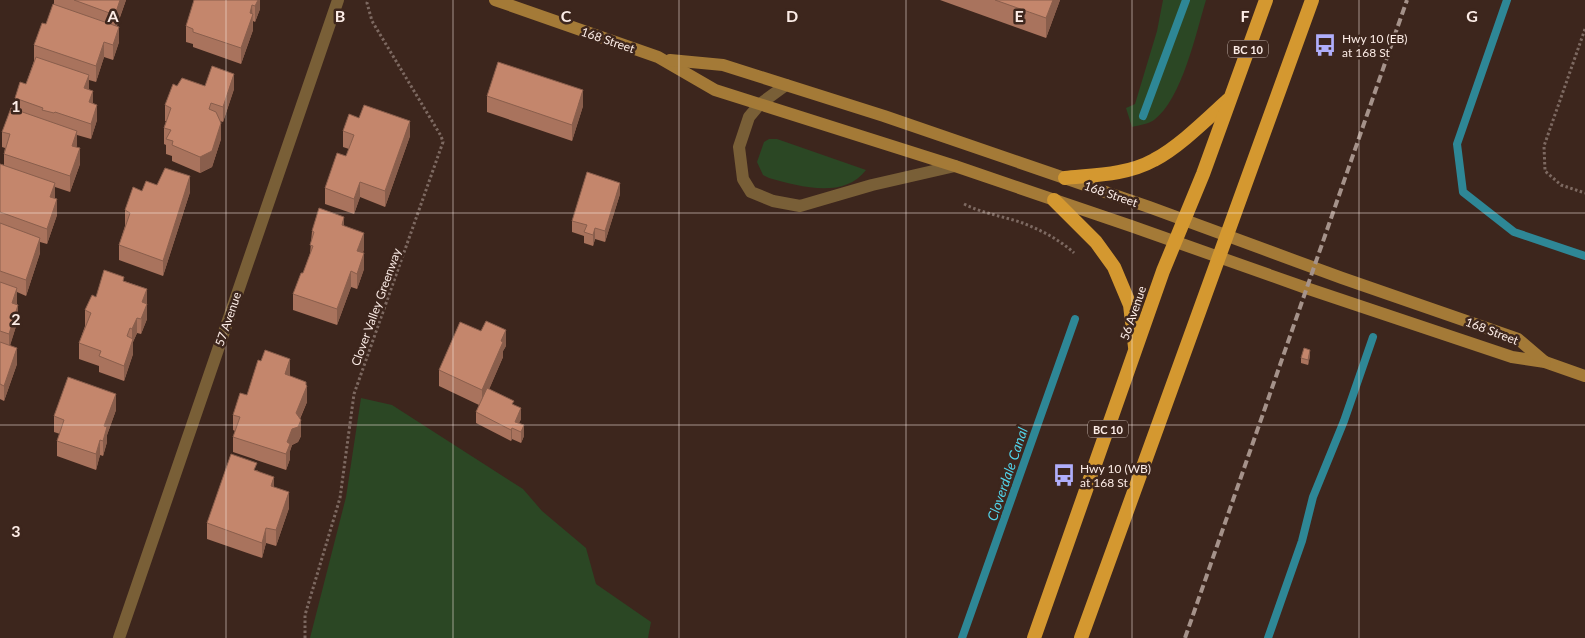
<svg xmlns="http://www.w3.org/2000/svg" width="1585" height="638" viewBox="0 0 1585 638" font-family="Lato,sans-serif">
<rect width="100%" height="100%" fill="#3d261d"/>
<g fill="#2b4724">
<path d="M 1163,0 L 1206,0 C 1196,33 1182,99 1154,120 C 1149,124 1139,125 1132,127 L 1126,108 L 1135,104 L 1157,31 Z"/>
<path d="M 769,139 L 777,139 L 866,170 C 843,200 799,186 769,178 L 763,175 L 757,162 L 764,142 Z"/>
<polygon points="361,398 392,405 523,489 542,511 586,548 596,584 651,622 648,638 310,638 346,497"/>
</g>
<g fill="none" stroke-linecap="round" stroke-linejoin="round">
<g stroke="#2e8796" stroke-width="8">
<polyline points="1507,0 1457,144 1463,192 1514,232 1585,256"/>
<polyline points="1143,116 1186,0"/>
<polyline points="962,638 1075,319"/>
<polyline points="1268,638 1302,541 1313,497 1344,421 1373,337"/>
</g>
<g stroke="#7d6961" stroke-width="3" stroke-dasharray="2.5 2.5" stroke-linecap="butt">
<polyline points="1585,29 1544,146 1545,171 1561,185 1585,193"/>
<path d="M 964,204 C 982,213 1001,216 1020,222 C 1039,229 1059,239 1074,253"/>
<polyline points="305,638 305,615 340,498 354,394 443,142 441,136 372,21 367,3 368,0"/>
</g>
<polyline stroke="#795f37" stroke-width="12" points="786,85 760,104 749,117 739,147 743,179 751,192 773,201 800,206 872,185 955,166"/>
<polyline stroke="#795f37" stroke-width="12" points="119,638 338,0"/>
<g stroke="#a47a37" stroke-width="12">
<polyline points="495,0 658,57 715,90 955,166 1131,226 1306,288 1512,357 1545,362 1585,376"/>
<polyline points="670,60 723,65 884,116 1149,207 1342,278 1518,339 1545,362"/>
</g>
<g stroke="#d49830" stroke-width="14">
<path d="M 1065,178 C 1094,175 1127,175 1154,160 C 1179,147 1207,119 1228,100"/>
<polyline points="1054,200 1096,242 1114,267 1130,305 1135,347"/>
<polyline points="1034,638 1163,271 1203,174 1266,0"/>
<polyline points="1081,638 1312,0"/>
</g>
<polyline stroke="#a5928a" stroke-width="4" stroke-dasharray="8 4" stroke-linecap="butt" points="1185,638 1407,0"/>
</g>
<g fill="#a9735d">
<polygon points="54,0 126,0 117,26 119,42 113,60 104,57 96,82 89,80 89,90 97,120 91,139 77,135 76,147 80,164 70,192 55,187 55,198 57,215 47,244 40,242 40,253 26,296 17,292 17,304 18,320 10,345 17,364 4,401 0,399 0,164 4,165 4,154 5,148 2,147 2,132 15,109 15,98 26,84 34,61 34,45 46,24 54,4"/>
<polygon points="260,0 260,9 255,22 253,21 253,30 241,64 193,47 193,44 186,42 186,26"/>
<polygon points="940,0 1060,0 1046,38"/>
<polygon points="177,86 205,86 234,89 223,122 220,121 221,139 212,167 200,173 172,161 172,156 166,154 166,145 164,144 164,128 166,121 165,121 165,105"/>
<polygon points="487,96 583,106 572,141 487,112"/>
<polygon points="343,131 410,136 385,207 360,197 354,214 325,204 325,188 346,156 349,149 343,147"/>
<polygon points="157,185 190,192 163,276 119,260 119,245 125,226 125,210 142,191"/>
<polygon points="620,194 605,242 595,239 593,246 584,243 584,236 572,232 572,221"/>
<polygon points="344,226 364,249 363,253 364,269 357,289 351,287 337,325 293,310 293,294 303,273 310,254 312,231"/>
<polygon points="124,281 147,289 147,319 141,334 137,333 133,342 133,354 124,381 99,372 99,366 79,359 79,343 85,326 85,310 96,297"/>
<polygon points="506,346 503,351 503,357 489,389 514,405 521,419 519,423 524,436 521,443 512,439 511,441 476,423 476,412 479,405 439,386 439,370"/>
<polygon points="1310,356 1308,365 1301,363 1301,358"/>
<polygon points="290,375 290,376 306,385 307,402 300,419 301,436 298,442 292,445 290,451 290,459 286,470 233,452 233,437 235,431 233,430 233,415 247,395"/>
<polygon points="116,410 107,435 107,442 103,456 100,455 96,470 57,456 57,441 60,434 54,432 54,416"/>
<polygon points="257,470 274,488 289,508 276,546 266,543 262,558 207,539 207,523"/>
</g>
<g fill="#895e4c">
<polygon points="120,0 126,0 115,30 115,15"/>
<polygon points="257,0 260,0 260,9 255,22 255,6"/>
<polygon points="1053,0 1060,0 1046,38 1046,18"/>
<polygon points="252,5 253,30 241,64 241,48 250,13"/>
<polygon points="119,27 119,42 113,60 113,45"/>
<polygon points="104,42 104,57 96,82 96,66"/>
<polygon points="234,74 234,89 223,122 223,107"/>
<polygon points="89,75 89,91 84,88"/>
<polygon points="583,90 583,106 572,141 572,125"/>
<polygon points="93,91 93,107 89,102"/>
<polygon points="97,105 97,120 91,139 91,124"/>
<polygon points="410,121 410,136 385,207 385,191"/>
<polygon points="221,123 221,139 212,167 200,173 200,157"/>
<polygon points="77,131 77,146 72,161 72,146"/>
<polygon points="80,148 80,164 70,192 70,176"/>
<polygon points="190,176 190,192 163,276 163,261"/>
<polygon points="360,182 360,197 354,214 354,199"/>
<polygon points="55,183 55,199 50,197"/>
<polygon points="620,183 620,194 605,242 605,231"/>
<polygon points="57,199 57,215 47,244 47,229"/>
<polygon points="344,217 344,233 342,225"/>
<polygon points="595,228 595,239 593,246 593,235"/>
<polygon points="364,233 364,249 357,266 357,251"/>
<polygon points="40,238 40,253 26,296 26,280"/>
<polygon points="364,253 364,269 357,289 357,274"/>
<polygon points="351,271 351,287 337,325 337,309"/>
<polygon points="17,288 17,303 12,318 12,303"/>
<polygon points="147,289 147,319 141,334 142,302"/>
<polygon points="18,305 18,320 9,349 9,334"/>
<polygon points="137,318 137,333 133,342 133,354 124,381 124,366 132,341 132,329"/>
<polygon points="506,330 506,346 503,351 503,357 482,406 482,390 501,341"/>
<polygon points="17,348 17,364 4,401 4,386"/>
<polygon points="1310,350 1310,356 1308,365 1308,360"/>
<polygon points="290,359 290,375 285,390 285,374"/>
<polygon points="306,382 306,388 307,386 307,402 296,427 301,420 301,436 298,442 292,445 290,451 290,459 286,470 286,454 287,442 296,413"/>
<polygon points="116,394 116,410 107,435 107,442 103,456 103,441 104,426"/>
<polygon points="521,408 521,419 516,430 515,422"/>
<polygon points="524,425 524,436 521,443 521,432"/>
<polygon points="512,428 512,439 511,441 511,430"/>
<polygon points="100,440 100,455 96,470 96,454"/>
<polygon points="274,477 274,493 271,486"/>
<polygon points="289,492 289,508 276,546 276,530"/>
<polygon points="266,528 266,543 262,558 262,543"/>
</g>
<g fill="#c4866c" stroke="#895e4c">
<polygon points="74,0 120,0 115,15"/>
<polygon points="194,0 258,0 255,6 252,5 250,13 253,14 241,48 193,32 193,29 186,26"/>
<polygon points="995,0 1053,0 1046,18"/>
<polygon points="53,4 119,27 113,45 104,42 96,66 34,45 42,23 46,24"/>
<polygon points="36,57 89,75 84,88 93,91 89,102 97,105 91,124 55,112 54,113 42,110 43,108 15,98 20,82 26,84"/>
<polygon points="498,62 583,90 572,125 487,96"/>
<polygon points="212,66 234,74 223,107 211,103 209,109 216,112 221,123 212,151 200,157 172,145 173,141 166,139 171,130 164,128 171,108 165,105 173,84 177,86 182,78 205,86"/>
<polygon points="364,105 410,121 385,191 360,182 354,199 325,188 337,153 346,156 354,135 343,131 349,114 359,118"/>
<polygon points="11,108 77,131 72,146 80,148 70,176 4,154 10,134 2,132"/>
<polygon points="0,164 55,183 50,197 57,199 47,229 0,212"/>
<polygon points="165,168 190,176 163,261 119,245 130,213 125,210 133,187 142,191 146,181 157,185"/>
<polygon points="587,172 620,183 605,231 595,228 593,235 584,232 587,225 572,221"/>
<polygon points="319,208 344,217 342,225 364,233 357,251 364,253 357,274 351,271 337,309 293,294 301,273 303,273 313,246 310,245 314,232 312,231"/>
<polygon points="0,223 40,238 26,280 0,271"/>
<polygon points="104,270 124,277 123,281 147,289 142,302 147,304 141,319 137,318 132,329 130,328 127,336 133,339 124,366 99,356 101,351 79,343 91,313 85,310 92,295 96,297"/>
<polygon points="0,282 17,288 12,303 18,305 9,334 0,331"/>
<polygon points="486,321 506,330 501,341 503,342 482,390 439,370 460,322 481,331"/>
<polygon points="0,342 17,348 4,386 0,384"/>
<polygon points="1304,348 1310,350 1308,360 1301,358"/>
<polygon points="265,350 290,359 285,374 306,382 306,385 307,386 296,413 301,420 298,427 292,429 287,442 290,444 286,454 233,437 240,417 233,415 240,393 247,395 258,360 261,361"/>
<polygon points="68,377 116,394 104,426 107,427 103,441 100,440 96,454 57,441 64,420 54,416"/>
<polygon points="487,388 514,401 512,404 521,408 515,422 524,425 521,432 512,428 511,430 476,412"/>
<polygon points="231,454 257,463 254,470 274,477 271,486 289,492 276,530 266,528 262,543 207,523"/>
</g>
<path fill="none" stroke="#fcece6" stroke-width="1" stroke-opacity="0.55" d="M 226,0 L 226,638M 453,0 L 453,638M 679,0 L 679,638M 906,0 L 906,638M 1132,0 L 1132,638M 1359,0 L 1359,638M 0,213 L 1585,213M 0,425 L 1585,425"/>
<defs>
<symbol id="bus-bare" viewBox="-9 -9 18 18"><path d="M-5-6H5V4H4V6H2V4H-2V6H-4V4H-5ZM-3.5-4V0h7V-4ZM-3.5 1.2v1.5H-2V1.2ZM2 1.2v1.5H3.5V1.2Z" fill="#b0aefa" stroke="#3d261d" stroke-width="2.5" paint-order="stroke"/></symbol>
</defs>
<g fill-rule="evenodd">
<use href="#bus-bare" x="1309" y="29" width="32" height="32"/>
<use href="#bus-bare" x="1048" y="459" width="32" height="32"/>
</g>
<g text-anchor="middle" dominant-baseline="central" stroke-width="5" stroke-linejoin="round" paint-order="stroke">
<g fill="#3d261d" stroke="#c3b1aa" stroke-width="1">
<rect x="1228" y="40.5" width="40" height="17" rx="4"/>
<rect x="1088" y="420.5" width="40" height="17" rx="4"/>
</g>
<g font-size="11" font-weight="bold" fill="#fcece6">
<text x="1248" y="49">BC 10</text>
<text x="1108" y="429">BC 10</text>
</g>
<g font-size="12" fill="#fcece6" stroke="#3d261d" text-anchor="start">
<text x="1342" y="38">Hwy 10 (EB)<tspan x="1342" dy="14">at 168 St</tspan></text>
<text x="1080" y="468">Hwy 10 (WB)<tspan x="1080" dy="14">at 168 St</tspan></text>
</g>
<g font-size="12" fill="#fcece6" stroke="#3d261d">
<text transform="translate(608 40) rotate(19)">168 Street</text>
<text transform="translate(1111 194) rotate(19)">168 Street</text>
<text transform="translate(376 307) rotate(-70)">Clover Valley Greenway</text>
<text transform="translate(1133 313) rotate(-71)">56 Avenue</text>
<text transform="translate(228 319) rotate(-71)">57 Avenue</text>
<text transform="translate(1492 331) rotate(21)">168 Street</text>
</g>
<g font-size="14" font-style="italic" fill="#52d3e9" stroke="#3d261d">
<text transform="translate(1007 474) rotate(-71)">Cloverdale Canal</text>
</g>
</g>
<g font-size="16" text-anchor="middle" font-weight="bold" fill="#fcece6" stroke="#3d261d" stroke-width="5" stroke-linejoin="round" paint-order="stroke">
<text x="113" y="22">A</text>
<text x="340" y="22">B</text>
<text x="566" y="22">C</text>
<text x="792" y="22">D</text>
<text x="1019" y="22">E</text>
<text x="1245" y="22">F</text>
<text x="1472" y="22">G</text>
<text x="16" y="112">1</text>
<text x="16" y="325">2</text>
<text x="16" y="537">3</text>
</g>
</svg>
